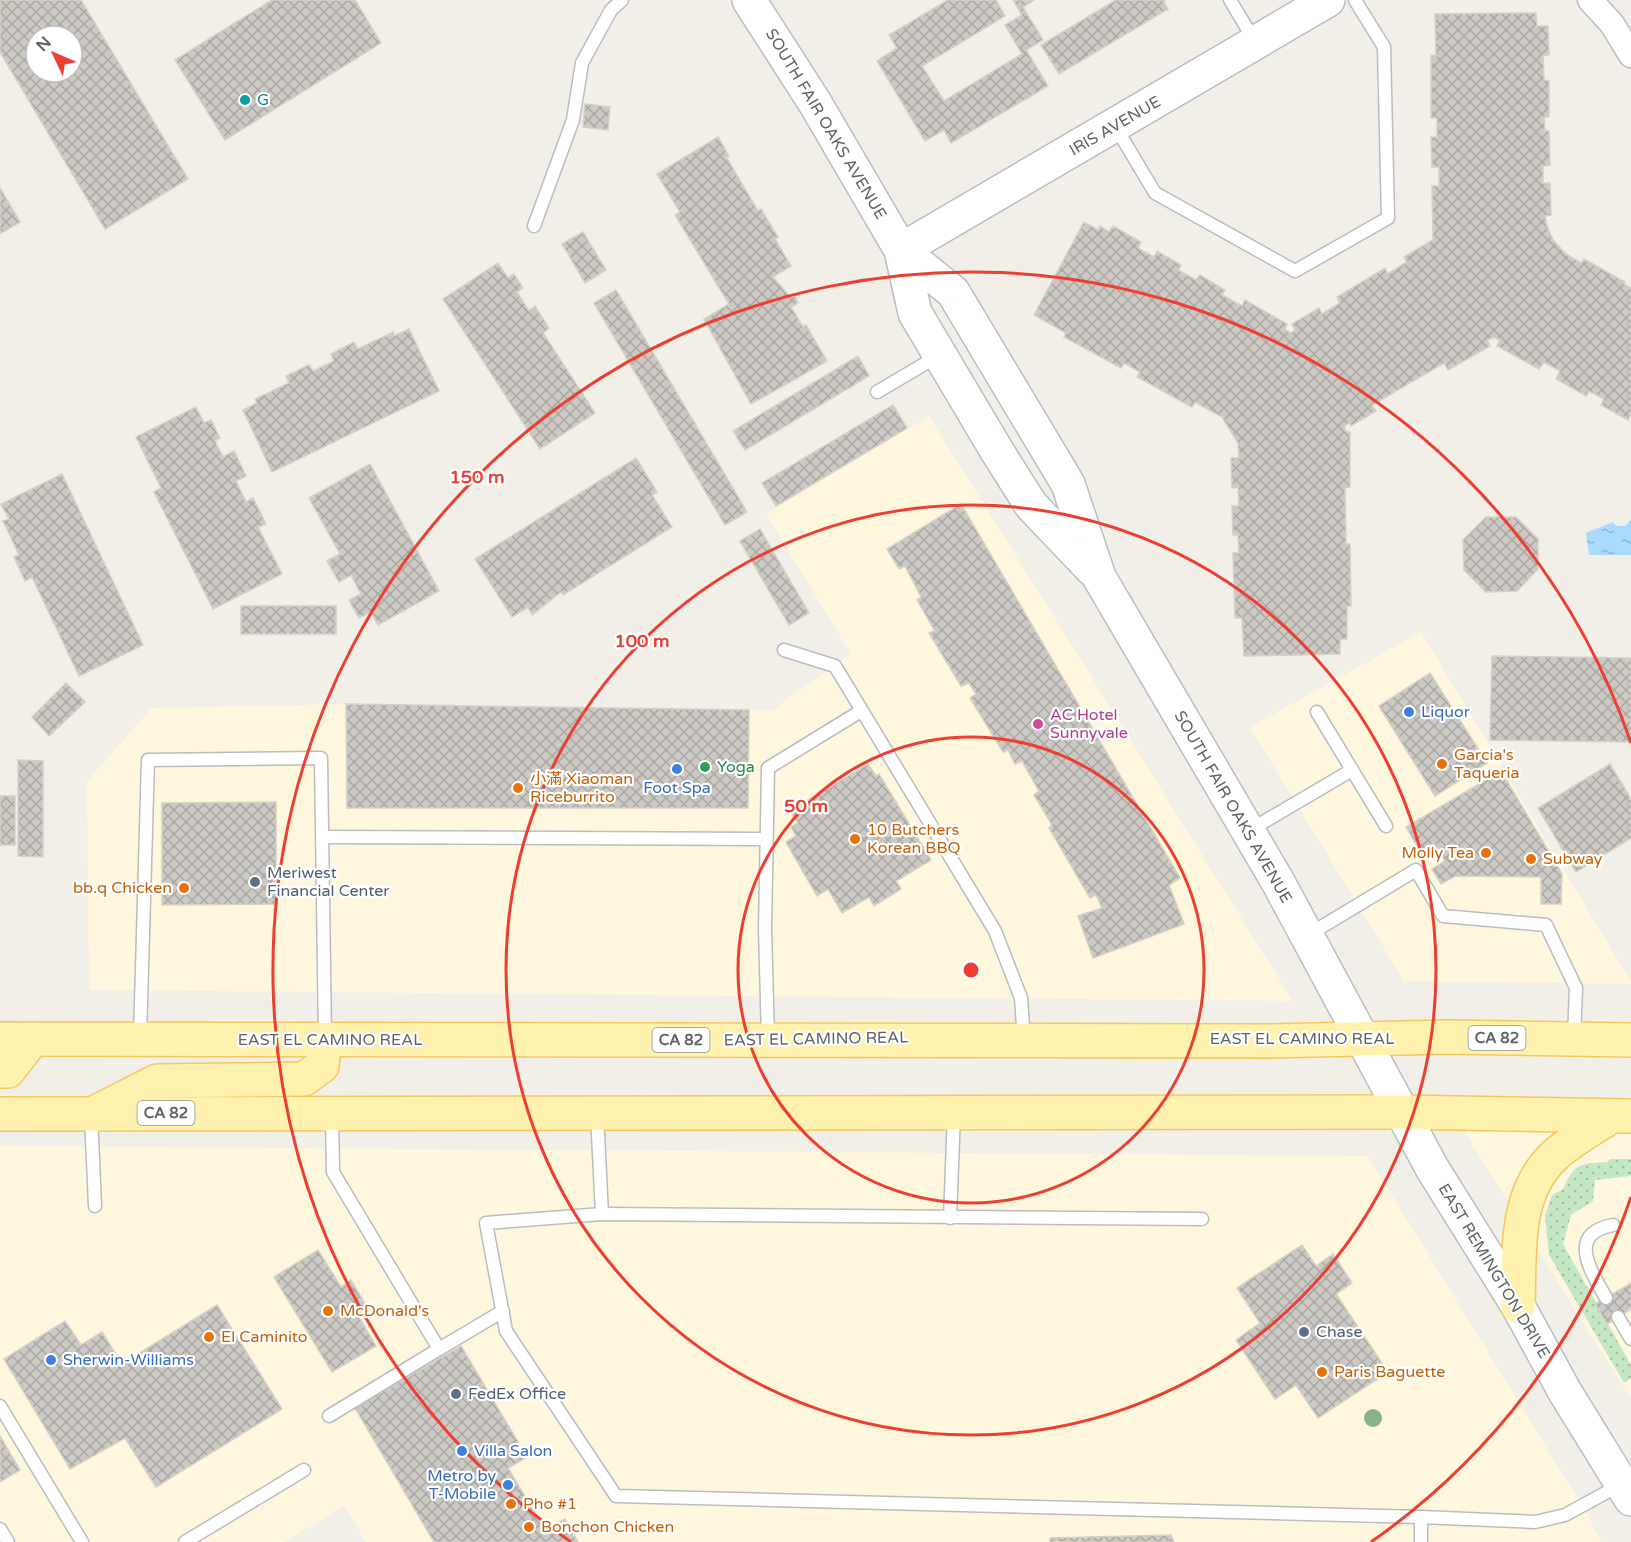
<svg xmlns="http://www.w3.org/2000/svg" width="1631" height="1542" viewBox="0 0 1631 1542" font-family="'Varela Round','Noto Sans SC',sans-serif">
<defs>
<pattern id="grass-dots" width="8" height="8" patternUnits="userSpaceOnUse" patternTransform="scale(1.5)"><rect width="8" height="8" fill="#c4e8c4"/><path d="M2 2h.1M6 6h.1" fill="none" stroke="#a2c0a3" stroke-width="1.8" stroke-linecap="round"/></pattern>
<pattern id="water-ripples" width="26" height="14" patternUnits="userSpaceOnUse" patternTransform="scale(1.5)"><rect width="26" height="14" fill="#a9daff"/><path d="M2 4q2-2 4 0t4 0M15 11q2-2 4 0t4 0" fill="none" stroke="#8db4d2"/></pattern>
<pattern id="building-cross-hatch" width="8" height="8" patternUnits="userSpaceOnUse" patternTransform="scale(1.5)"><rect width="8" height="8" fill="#ccc9c4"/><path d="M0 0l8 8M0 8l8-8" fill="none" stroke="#a9a7a3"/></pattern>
</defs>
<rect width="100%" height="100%" fill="#f1efe7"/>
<g fill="#fef7de">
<polygon points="929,416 1293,1001 89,990 87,781 152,708 346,704 772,710 851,654 766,514"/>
<polygon points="1421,632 1631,982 1631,984 1404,981 1250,727"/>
<polygon points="1462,1128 1631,1129 1631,1399"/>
<polygon points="0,1146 1368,1156 1589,1517 1601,1542 366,1542 344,1506 285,1542 0,1542"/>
</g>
<path fill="url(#grass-dots)" d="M 1610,1159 L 1631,1159 L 1631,1176 L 1595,1180 L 1593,1201 L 1571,1215 L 1563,1244 L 1631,1365 L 1631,1378 L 1624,1383 L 1549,1255 L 1545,1216 L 1552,1195 L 1563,1189 C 1574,1163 1581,1163 1607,1162 Z"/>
<polygon fill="url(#water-ripples)" points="1631,520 1631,555 1589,555 1586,533 1613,522 1616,526 1625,526"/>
<g fill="url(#building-cross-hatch)" stroke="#d6d0c5" stroke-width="1.5" fill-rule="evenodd">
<path d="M 0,0 L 81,0 L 188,179 L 105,229 L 0,52 ZM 36,36 L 72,36 L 72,72 L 36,72 Z"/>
<polygon points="272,0 355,0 381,43 225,140 175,60"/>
<polygon points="948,0 996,0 1005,16 922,66 944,101 1022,54 1005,25 1022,15 1013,0 1034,0 1023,7 1043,40 1026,50 1048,86 951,143 944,130 925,141 877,61 897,48 889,35"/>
<polygon points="1116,0 1166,0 1163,1 1168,9 1059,74 1041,45"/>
<polygon points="1536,13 1537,26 1548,26 1549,55 1543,55 1544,80 1549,81 1549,117 1544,117 1545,131 1549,131 1550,165 1543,166 1543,183 1550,183 1551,215 1545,216 1547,226 1553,240 1566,254 1581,263 1584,259 1625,282 1624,284 1631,288 1631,415 1628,420 1601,405 1604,399 1589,391 1586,396 1556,379 1560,371 1544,362 1539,369 1497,346 1500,340 1494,337 1487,340 1490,346 1448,370 1444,363 1372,405 1376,411 1351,426 1350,423 1345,425 1345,431 1350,432 1350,487 1345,488 1346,544 1350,544 1351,606 1347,606 1347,639 1340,639 1340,654 1244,656 1242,618 1235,618 1233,553 1239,553 1238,535 1233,535 1232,506 1239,506 1238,487 1232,488 1231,458 1239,458 1238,443 1222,417 1195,402 1192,407 1137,377 1140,372 1124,363 1121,368 1064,337 1066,333 1034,315 1084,222 1098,230 1100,226 1109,232 1113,226 1141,242 1138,248 1154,257 1157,251 1181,265 1178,270 1196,280 1200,275 1225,290 1222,295 1242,306 1245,300 1287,324 1285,329 1291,333 1295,330 1292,324 1319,308 1322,314 1340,303 1337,297 1385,268 1388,274 1407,262 1404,257 1433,240 1432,186 1439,186 1439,167 1432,167 1431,137 1437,137 1437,118 1431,118 1431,55 1436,56 1435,14"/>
<polygon points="585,104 610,107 608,130 583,127"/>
<polygon points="718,137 729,156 726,157 758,211 761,209 778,237 775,239 791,266 773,277 790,297 795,296 798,303 791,307 803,327 806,325 827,361 751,404 704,319 729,304 675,215 680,212 657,174"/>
<polygon points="0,188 20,222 0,234"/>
<polygon points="583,232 606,270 585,283 562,244"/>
<polygon points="498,263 508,278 514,274 523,288 517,292 529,311 535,306 549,328 543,333 595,413 540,449 443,299"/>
<polygon points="616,290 747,512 725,525 594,303"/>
<polygon points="409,329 439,391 272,472 243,410 257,403 255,399 289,383 286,376 309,365 313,371 334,361 331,354 354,342 358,349 393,332 394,336"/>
<polygon points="858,356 869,376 745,450 733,431"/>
<polygon points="893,405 907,428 776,506 762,483"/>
<polygon points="196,407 204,423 211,420 220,438 215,441 223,457 234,451 246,476 236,481 246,502 253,498 266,524 258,527 282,574 213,609 154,492 161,488 136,437"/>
<polygon points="636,458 657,492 652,495 672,527 563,595 561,592 532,615 528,607 512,617 475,559"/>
<polygon points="370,464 439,591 378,625 371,612 359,618 349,600 361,594 351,575 339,582 327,561 340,554 309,498"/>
<polygon points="62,474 143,645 79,676 32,577 25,581 14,557 19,555 3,521 9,519 1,504"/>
<polygon points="961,504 1180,878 1169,885 1184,924 1093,958 1078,916 1102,908 1096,895 1090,898 1049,828 1052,825 1034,795 1039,791 1022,761 1015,764 1008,750 1003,752 970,698 976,694 969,683 961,686 929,633 935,631 917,600 921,597 905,566 899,569 887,549"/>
<polygon points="1486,517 1516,517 1538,539 1538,569 1517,591 1486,592 1464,570 1463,540"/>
<polygon points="760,529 809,613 789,625 740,541"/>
<rect x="241" y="606" width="95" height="28"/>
<polygon points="1492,656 1631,658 1631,742 1490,740"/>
<polygon points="1430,673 1487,763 1435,796 1379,706"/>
<polygon points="66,683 85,702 49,736 32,717"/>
<polygon points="346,704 749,710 748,808 347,808"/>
<polygon points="18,760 43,761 43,857 18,856"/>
<polygon points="868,764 876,776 879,774 931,860 896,881 901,889 874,906 869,897 842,913 828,889 817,896 786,842 796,836 791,827 798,823 790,811"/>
<polygon points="1610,764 1631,799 1631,838 1576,872 1538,808"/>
<polygon points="1501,771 1562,874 1561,904 1541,904 1541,877 1455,876 1441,884 1432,869 1445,861 1434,843 1420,851 1406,827"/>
<rect x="0" y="796" width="15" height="49"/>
<polygon points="276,802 276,904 162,905 162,803"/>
<polygon points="1302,1245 1316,1266 1333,1254 1352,1283 1336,1294 1388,1372 1318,1418 1296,1385 1275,1399 1236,1340 1260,1323 1237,1288"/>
<polygon points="318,1250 341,1287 351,1280 367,1307 357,1314 376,1346 332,1372 274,1277"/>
<polygon points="1631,1283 1631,1309 1607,1324 1595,1304"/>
<polygon points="217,1305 282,1409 156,1487 125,1438 70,1469 4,1359 65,1321 81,1345 102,1332 122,1364"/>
<polygon points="461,1346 527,1457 508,1468 545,1530 565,1519 578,1542 434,1542 355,1408"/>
<polygon points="0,1436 20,1470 0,1482"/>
<polygon points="1171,1535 1174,1542 1050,1542 1050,1538"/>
</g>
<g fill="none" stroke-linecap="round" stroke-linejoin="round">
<defs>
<g id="lane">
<polyline points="1230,0 1254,40"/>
<polyline points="1115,126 1155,193 1295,271 1388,218 1384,47 1355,0"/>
<polyline points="534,226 573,120 582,63 611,10 622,0"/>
<polyline points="877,392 938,356"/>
<polyline points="784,650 835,666 995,931 1021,998 1024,1039"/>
<polyline points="1317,712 1386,826"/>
<polyline points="1250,830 1352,770"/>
<polyline points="323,837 766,839"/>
<polyline points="1308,935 1416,870 1443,916 1546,925 1576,988 1574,1038"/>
<polyline points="140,1038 148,760 321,758 325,1040"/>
<polyline points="768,1039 765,929 768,768 861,711"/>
<polyline points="597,1114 602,1214"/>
<polyline points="91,1115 95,1206"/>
<polyline points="950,1218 954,1114"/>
<polyline points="1202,1219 602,1214 486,1223 506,1331 616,1496 1421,1517"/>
<path d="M 1606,1298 C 1591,1271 1566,1234 1613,1225"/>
<polyline points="1618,1317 1631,1339"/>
<polyline points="439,1349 503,1311"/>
<polyline points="0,1406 82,1542"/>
<polyline points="329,1416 439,1349 333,1172 332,1115"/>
<polyline points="0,1529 8,1542"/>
<polyline points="185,1542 304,1470"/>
<polyline points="1421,1542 1421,1517 1535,1522 1565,1515 1620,1485"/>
</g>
<polyline id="street" points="1590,0 1612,24 1631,55"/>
<g id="secondary">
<polyline points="749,0 815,103 901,250 915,313 997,451 1031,505 1092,569"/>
<polyline points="901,250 953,292 1068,484 1099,577 1278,882 1432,1168 1518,1306 1565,1392 1631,1499"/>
<polyline points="901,250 1328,0"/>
</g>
<g id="primary">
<polyline points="0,1039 1269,1041 1447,1037 1631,1040"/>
<polyline points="0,1071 8,1071 33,1039"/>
<polyline points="98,1111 157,1081 304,1079 322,1066 325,1040"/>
<polyline points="0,1114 1402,1112 1631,1116"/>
<path d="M 1518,1306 C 1520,1253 1513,1194 1555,1155 C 1572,1140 1593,1128 1612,1116"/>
</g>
</defs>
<use href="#lane" stroke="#b9bcc1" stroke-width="15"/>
<use href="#street" stroke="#b9bcc1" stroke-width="27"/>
<use href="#secondary" stroke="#babdc3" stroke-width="36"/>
<use href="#primary" stroke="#f4c85d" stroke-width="36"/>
<use href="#lane" stroke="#fff" stroke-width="12"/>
<use href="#street" stroke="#fff" stroke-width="24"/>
<use href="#secondary" stroke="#fff" stroke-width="33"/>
<use href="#primary" stroke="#fff1ae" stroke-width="33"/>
</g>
<circle fill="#88b386" cx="1373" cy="1418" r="9"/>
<g fill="none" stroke="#ed3e31" stroke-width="3">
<circle cx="971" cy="970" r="233"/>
<circle cx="971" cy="970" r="465"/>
<path d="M1631 1197A698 698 0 0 1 1371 1542M571 1542A698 698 0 1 1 1631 743"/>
</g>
<circle fill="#0f9aa8" stroke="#fff" stroke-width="2" cx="245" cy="100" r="6"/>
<g fill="#3f7fe0" stroke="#fff" stroke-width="2">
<circle cx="1409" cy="712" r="6"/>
<circle cx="677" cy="769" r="6"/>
<circle cx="51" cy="1360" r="6"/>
<circle cx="462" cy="1451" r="6"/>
<circle cx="508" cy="1485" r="6"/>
</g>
<circle fill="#d1479c" stroke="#fff" stroke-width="2" cx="1038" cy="724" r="6"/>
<g fill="#e8710a" stroke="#fff" stroke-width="2">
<circle cx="1442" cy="764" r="6"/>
<circle cx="518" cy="788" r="6"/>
<circle cx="855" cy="839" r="6"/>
<circle cx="1486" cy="853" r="6"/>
<circle cx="1531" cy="859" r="6"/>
<circle cx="184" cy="888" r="6"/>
<circle cx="328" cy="1311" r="6"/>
<circle cx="209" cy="1337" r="6"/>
<circle cx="1322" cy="1372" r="6"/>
<circle cx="511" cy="1504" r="6"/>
<circle cx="529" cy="1527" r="6"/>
</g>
<circle fill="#2e9e5b" stroke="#fff" stroke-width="2" cx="705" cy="767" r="6"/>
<g fill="#5c6f8a" stroke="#fff" stroke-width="2">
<circle cx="255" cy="882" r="6"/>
<circle cx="1304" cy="1332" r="6"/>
<circle cx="456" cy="1394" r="6"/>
</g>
<g text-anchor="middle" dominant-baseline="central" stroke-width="4.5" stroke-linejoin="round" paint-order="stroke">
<g fill="#fff" stroke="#8e9295" stroke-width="1.5">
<rect x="1468.5" y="1026" width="57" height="24" rx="4.5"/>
<rect x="652.5" y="1028" width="57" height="24" rx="4.5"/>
<rect x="137.5" y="1101" width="57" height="24" rx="4.5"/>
</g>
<g font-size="15" font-weight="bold" fill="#5e6368">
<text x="1497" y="1038">CA 82</text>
<text x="681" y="1040">CA 82</text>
<text x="166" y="1113">CA 82</text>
</g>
<g font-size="16" fill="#0d838f" stroke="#fff" text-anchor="start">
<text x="257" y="100">G</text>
</g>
<g font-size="16" fill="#5e6368" stroke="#fff">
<text transform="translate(826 124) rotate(59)">SOUTH FAIR OAKS AVENUE</text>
<text transform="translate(1115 126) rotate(-30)">IRIS AVENUE</text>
<text transform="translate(1233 807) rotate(60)">SOUTH FAIR OAKS AVENUE</text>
<text transform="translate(816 1039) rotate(-1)">EAST EL CAMINO REAL</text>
<text x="1302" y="1039">EAST EL CAMINO REAL</text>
<text x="330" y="1040">EAST EL CAMINO REAL</text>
<text transform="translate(1494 1271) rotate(59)">EAST REMINGTON DRIVE</text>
</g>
<g font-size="16" fill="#366cbe" stroke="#fff" text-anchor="start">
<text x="1421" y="712">Liquor</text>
<text x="677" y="788" text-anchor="middle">Foot Spa</text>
<text x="63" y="1360">Sherwin-Williams</text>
<text x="474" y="1451">Villa Salon</text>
<text x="496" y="1476" text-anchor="end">Metro by<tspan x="496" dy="18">T-Mobile</tspan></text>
</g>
<g font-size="16" fill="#b23c85" stroke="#fff" text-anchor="start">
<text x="1050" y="715">AC Hotel<tspan x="1050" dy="18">Sunnyvale</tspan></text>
</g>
<g font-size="16" fill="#c56008" stroke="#fff" text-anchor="start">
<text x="1454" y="755">Garcia's<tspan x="1454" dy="18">Taqueria</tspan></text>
<text x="530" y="779">小滿 Xiaoman<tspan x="530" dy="18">Riceburrito</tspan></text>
<text x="867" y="830">10 Butchers<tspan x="867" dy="18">Korean BBQ</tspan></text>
<text x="1474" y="853" text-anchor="end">Molly Tea</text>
<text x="1543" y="859">Subway</text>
<text x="172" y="888" text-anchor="end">bb.q Chicken</text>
<text x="340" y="1311">McDonald's</text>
<text x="221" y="1337">El Caminito</text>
<text x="1334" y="1372">Paris Baguette</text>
<text x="523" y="1504">Pho #1</text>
<text x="541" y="1527">Bonchon Chicken</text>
</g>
<g font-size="16" fill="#27864d" stroke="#fff" text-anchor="start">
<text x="717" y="767">Yoga</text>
</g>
<g font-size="16" fill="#4e5e75" stroke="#fff" text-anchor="start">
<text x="267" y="873">Meriwest<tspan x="267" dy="18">Financial Center</tspan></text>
<text x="1316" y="1332">Chase</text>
<text x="468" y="1394">FedEx Office</text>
</g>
</g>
<circle cx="971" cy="970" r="9" fill="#ed3e31" stroke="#fff" stroke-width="3"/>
<g font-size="18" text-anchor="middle" font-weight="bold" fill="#ed3e31" stroke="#fff" stroke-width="4.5" stroke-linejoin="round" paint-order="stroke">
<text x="477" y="483">150 m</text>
<text x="642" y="647">100 m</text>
<text x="806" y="812">50 m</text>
</g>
<g transform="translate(54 54) rotate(314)"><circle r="28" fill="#ffffff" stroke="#bfc1c3" stroke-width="1.5"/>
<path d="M0-4.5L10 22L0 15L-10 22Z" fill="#ed3e31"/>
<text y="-9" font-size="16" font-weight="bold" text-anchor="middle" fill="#5e6368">N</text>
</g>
</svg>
